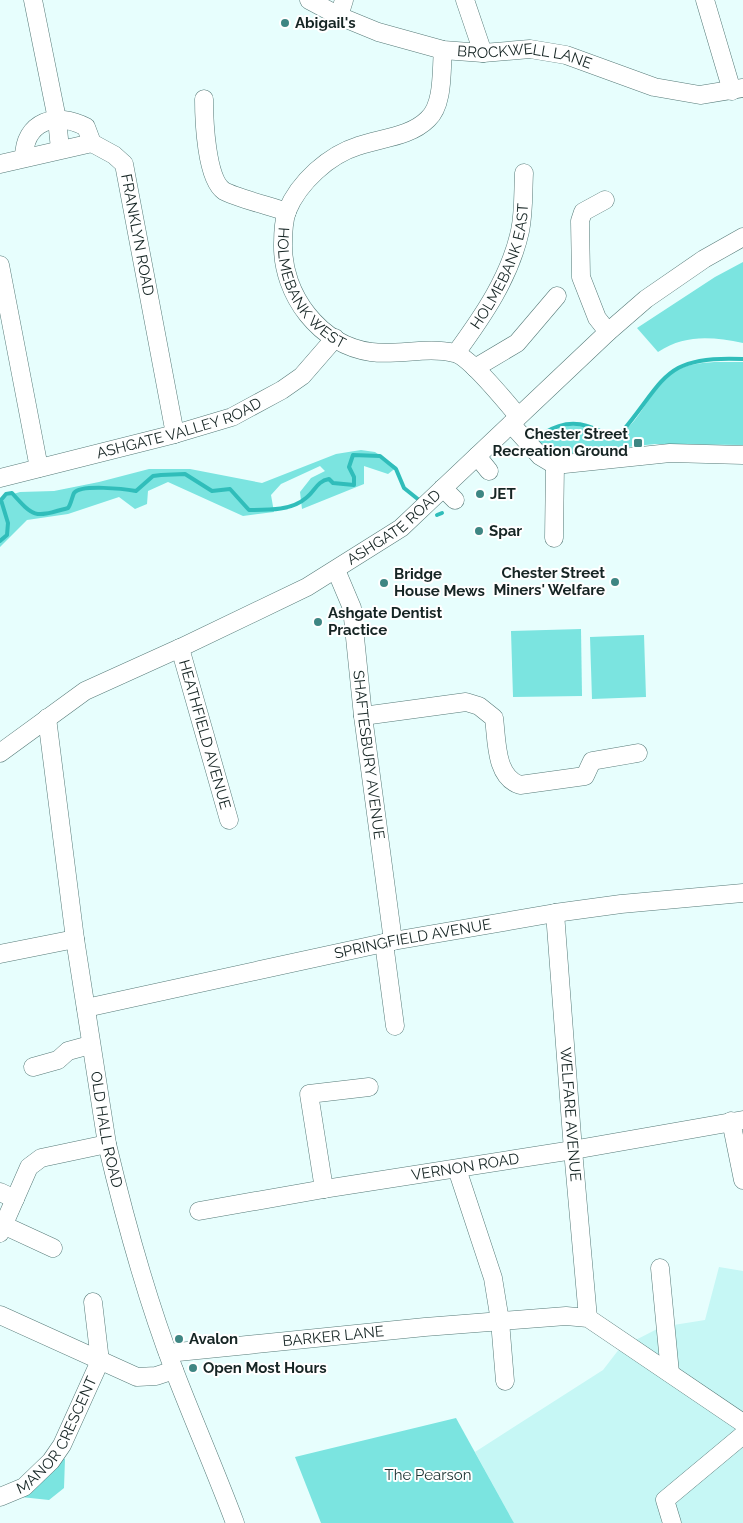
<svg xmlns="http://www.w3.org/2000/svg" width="743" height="1523" viewBox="0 0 743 1523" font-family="Raleway,sans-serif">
<rect width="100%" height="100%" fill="#e7fefd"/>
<polygon fill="#c6f7f5" points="719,1267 743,1271 743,1523 514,1523 475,1452 603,1370 620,1348 661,1327 705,1320"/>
<g fill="#7be4e0">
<path d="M 743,262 L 743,343 C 712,337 686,334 658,352 L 637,328 L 715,277 Z"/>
<path d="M 714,362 L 743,362 L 743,445 L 655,444 L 565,454 L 545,450 L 537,442 C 552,431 565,422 585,427 C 594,429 602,436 611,438 C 642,428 649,383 679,369 C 690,364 702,363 714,362 Z"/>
<polygon points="361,450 375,452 397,467 388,474 364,466 364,484 302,509 300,492 311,478 325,471 320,466 281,484 271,495 274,512 243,516 168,482 148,491 147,504 135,509 119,497 68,514 27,520 0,547 0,498 20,492 54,491 99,482 149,469 190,469 262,483 336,454"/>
<polygon points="581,629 582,696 513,697 511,631"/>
<polygon points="644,635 646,697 592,699 590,637"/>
<polygon points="456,1418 514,1523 321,1523 295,1457"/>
<polygon points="63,1458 65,1459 64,1488 49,1500 21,1497 52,1473"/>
</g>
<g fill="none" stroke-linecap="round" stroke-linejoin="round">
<g stroke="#30bdba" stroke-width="4">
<path d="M 544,433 C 557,425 572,421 587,426 C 601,430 606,437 621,433 C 666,380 662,355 743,359"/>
<polyline points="437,515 442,513"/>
<path d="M 0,541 L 7,535 L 8,523 L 1,500 L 6,494 L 12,493 C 35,519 35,517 68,508 C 71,504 72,497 74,493 C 81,484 125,489 136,491 L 153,476 L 161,475 L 185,474 L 212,491 L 230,489 L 249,510 C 267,510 291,511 306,498 C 315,491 317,481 329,479 L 333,483 L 354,485 L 354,477 L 349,467 L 353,455 L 380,456 L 396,469 L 404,488 L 419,500"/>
</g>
<defs>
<g id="minor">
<polyline points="33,0 57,119 60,149"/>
<path id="s1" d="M 309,0 L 339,16 L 378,32 L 443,50 L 483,53 L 530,49 L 566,55 L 654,87 L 700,95 L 743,88"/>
<polyline points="465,0 483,53"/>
<polyline points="705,0 732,91"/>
<polyline points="339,16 344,0"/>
<path id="s2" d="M 443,50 C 441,70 444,104 428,119 C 410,137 381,138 358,146 C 329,155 299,182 287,211 C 284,220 283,235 283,244 C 282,295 320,345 371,352 C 398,356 427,346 454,353 C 469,356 507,403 518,416"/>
<path d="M 204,99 C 204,119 206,179 224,191 C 234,197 273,207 287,212"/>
<path d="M 24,158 C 24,121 56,111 86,127 L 92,143"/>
<path id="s3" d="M 0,164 L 92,143 L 114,155 L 124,164 L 175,434"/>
<polyline points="605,200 583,212 580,221 581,277 597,318 608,332"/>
<polyline points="0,265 39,468"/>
<path id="s4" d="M 456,353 C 483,316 510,277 520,231 C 524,212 523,192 524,173"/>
<polyline points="475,368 517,343 557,296"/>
<polyline points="511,424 540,456 555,465 670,453 743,455"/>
<polyline points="477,456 489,471"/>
<path id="s5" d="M 0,478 L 175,434 L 232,417 L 282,390 L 302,376 L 335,338"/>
<polyline points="443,488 455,500"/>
<polyline points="554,538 555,465"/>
<path id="s6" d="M 336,570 L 352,608 L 363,716 L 393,941"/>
<path id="s7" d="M 180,648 L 229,820"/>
<path d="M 363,716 L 466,702 L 479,706 L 494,718 C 497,740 495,777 520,785 L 585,776 L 592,761 L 638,753"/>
<path id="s8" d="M 47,718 L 75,939 L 107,1144 C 125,1220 146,1297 174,1370 C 194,1422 216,1472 235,1523"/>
<path id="s9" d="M 0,753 L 85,691 L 180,648 L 307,587 L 401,528 L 608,332 L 646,299 L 704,259 L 743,237"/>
<path id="s10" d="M 555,913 L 573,1150 L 588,1318"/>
<polyline points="384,943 395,1026"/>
<polyline points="0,954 75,939"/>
<path id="s11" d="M 86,1008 L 393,941 L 555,913 L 621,904 L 743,893"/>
<polyline points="33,1067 58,1060 68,1051 90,1045"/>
<polyline points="731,1121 743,1180"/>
<polyline points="457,1169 493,1278 500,1321 505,1381"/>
<polyline points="324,1189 309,1094 369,1087"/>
<polyline points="0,1192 15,1199"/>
<path id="s12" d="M 199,1211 L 324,1189 L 573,1150 L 743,1120"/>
<polyline points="3,1225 53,1248"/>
<polyline points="0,1233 29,1167 41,1158 107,1144"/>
<polyline points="660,1268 670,1373"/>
<polyline points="0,1315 137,1377 156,1376 174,1370"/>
<path id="s13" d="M 168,1353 L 425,1327 L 566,1316 L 588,1318 L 743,1423"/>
<path id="s14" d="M 0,1497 L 24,1487 L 51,1461 L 62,1445 L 100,1361 L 93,1302"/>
<polyline points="672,1523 665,1500 743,1435"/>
</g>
</defs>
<use href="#minor" stroke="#567a78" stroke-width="19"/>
<use href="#minor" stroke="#fff" stroke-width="18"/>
</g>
<g fill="#3e8683" stroke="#fff" stroke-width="2">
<circle cx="285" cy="23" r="5"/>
<rect x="633" y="438" width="10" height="10" rx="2.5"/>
<circle cx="480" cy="494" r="5"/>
<circle cx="479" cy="531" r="5"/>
<circle cx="615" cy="582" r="5"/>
<circle cx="384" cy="583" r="5"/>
<circle cx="318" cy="622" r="5"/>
<circle cx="179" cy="1339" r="5"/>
<circle cx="193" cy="1368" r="5"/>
</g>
<g text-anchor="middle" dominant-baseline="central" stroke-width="4" stroke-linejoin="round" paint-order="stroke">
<g font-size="15" font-weight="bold" fill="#162524" stroke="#fff" text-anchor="start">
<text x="295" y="23">Abigail's</text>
<text x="628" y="434" text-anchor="end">Chester Street<tspan x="628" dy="17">Recreation Ground</tspan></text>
<text x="490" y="494">JET</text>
<text x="489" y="531">Spar</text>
<text x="605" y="573" text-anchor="end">Chester Street<tspan x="605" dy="17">Miners' Welfare</tspan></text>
<text x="394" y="574">Bridge<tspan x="394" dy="17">House Mews</tspan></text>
<text x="328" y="613">Ashgate Dentist<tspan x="328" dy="17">Practice</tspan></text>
<text x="189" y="1339">Avalon</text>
<text x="203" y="1368">Open Most Hours</text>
</g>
<g font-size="15" fill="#162524" stroke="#fff">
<text stroke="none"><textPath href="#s1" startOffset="226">BROCKWELL LANE</textPath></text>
<text stroke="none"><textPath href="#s3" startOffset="205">FRANKLYN ROAD</textPath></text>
<text stroke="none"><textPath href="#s4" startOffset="99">HOLMEBANK EAST</textPath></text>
<text stroke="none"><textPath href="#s2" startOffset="334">HOLMEBANK WEST</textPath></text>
<text stroke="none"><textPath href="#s5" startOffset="186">ASHGATE VALLEY ROAD</textPath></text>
<text stroke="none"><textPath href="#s9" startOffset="456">ASHGATE ROAD</textPath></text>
<text stroke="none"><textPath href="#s7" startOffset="90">HEATHFIELD AVENUE</textPath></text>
<text stroke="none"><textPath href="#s6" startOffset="189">SHAFTESBURY AVENUE</textPath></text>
<text stroke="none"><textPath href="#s11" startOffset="334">SPRINGFIELD AVENUE</textPath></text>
<text stroke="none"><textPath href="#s10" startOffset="202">WELFARE AVENUE</textPath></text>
<text stroke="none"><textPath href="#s8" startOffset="416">OLD HALL ROAD</textPath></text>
<text stroke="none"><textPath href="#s12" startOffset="270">VERNON ROAD</textPath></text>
<text stroke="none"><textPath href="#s13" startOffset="166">BARKER LANE</textPath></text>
<text stroke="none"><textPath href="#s14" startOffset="88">MANOR CRESCENT</textPath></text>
</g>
<g font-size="15" fill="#213837" stroke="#fff">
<text x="428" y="1475">The Pearson</text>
</g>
</g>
</svg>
